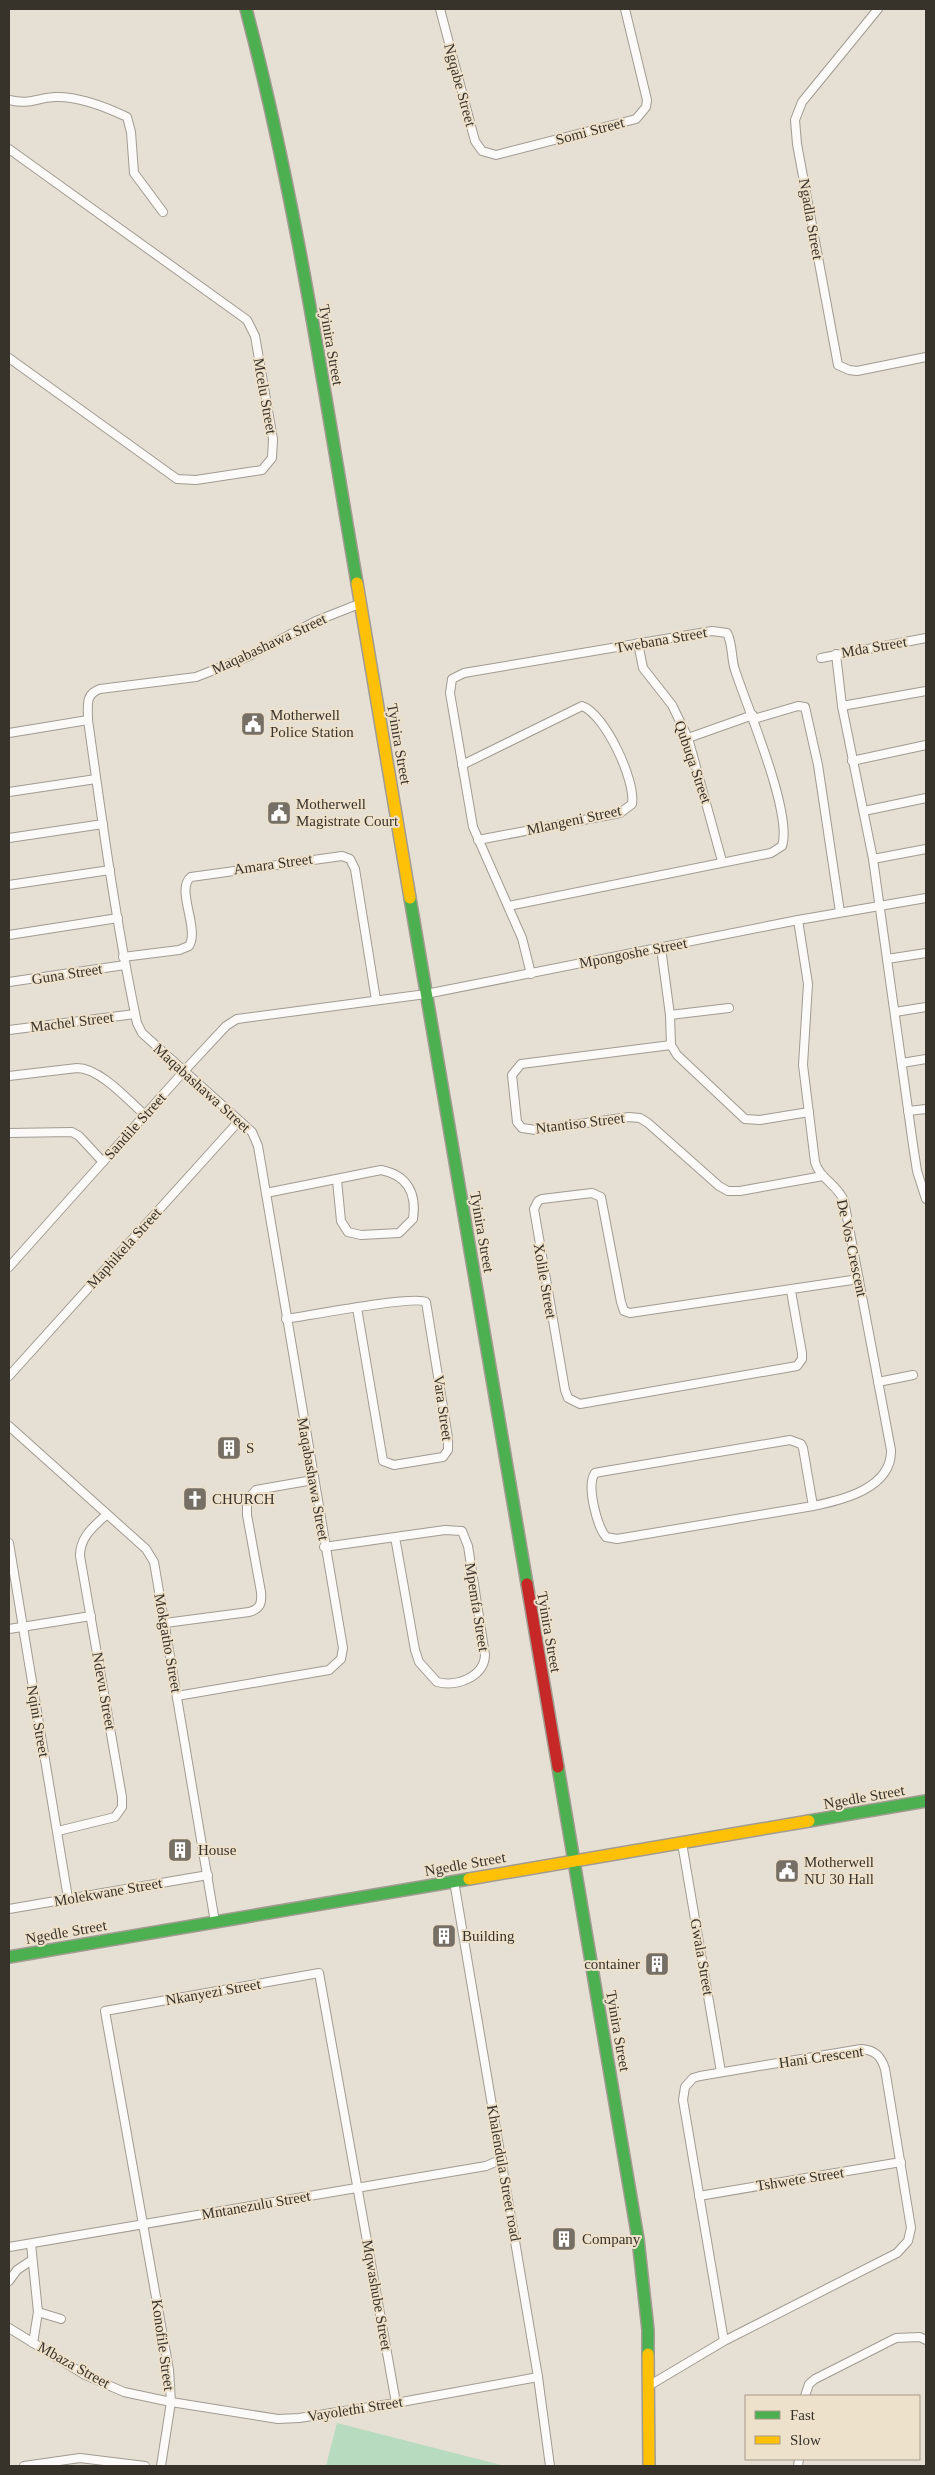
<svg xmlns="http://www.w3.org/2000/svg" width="935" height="2475" viewBox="0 0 935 2475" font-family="Georgia,serif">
<rect width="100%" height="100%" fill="#e6dfd3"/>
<polygon fill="#b7dbbe" points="337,2423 505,2466 326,2466"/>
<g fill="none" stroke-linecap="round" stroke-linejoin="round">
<defs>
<g id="street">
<polyline points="440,9 475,141 482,151 496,155 636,119 646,107 647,100 625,9"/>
<polyline points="878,9 802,102 795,120 797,144 838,365 849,370 857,371 926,357"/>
<path d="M 9,100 C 32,105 34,98 55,97 C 79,96 106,107 127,117 L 131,132 L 134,173 L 163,212"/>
<polyline points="9,149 247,320 255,336 273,439 272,458 262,470 196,480 177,479 9,358"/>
<polyline points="638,643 643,668 672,705 688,738 722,861"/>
<polyline points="836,654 842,706 873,859 913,1145 917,1171 926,1199"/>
<polyline points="821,658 926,638"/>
<polyline points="842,706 926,691"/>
<polyline points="754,719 798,706 805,707 818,765 840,912"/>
<polyline points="9,733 88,720"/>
<polyline points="688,738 753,715"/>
<polyline points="852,761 926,745"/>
<path d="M 462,765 L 582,706 C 605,714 636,781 632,804 L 620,813 L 478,840"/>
<polyline points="9,792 96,779"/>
<polyline points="864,811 926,798"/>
<polyline points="9,838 103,824"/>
<polyline points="873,859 926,849"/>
<polyline points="9,885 110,870"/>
<path d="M 508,906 L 771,853 L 782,846 C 793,814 747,707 735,670 C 731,659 733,644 727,633 L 712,631 L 464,673 L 452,679 L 450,693 L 473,827 L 522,938 L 531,974"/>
<path d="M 798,920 L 808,984 L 803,1065 L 815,1162 C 819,1178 838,1185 844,1201 L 891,1450 C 892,1488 843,1500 813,1506 L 617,1539 L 606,1537 C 597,1526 586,1485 595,1473 L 600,1472 L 790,1440 L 801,1444 L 803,1448 L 813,1506"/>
<polyline points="9,935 118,918"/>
<polyline points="661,948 670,1015 671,1045 677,1055 745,1119 760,1120 809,1112"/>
<path d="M 123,957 L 179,950 L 189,946 C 200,928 175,889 191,877 L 342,856 L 350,859 L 355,869 L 376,1000"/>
<polyline points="887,959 926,953"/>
<polyline points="9,982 125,965"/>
<polyline points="895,1012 926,1007"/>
<polyline points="670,1015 729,1008"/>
<polyline points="9,1030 135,1014"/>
<polyline points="671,1045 521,1064 512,1075 517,1122 522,1128 536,1130 629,1117 640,1118 648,1123 719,1186 728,1191 740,1191 823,1176"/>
<polyline points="902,1063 926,1059"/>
<path d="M 9,1076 L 77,1068 C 100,1068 128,1100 145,1115"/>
<polyline points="908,1111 926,1109"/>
<polyline points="9,1133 72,1132 79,1136 103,1162"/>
<path d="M 266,1193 L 381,1170 C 407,1175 417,1193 413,1219 L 399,1233 L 361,1235 L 348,1232 L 341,1221 L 337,1180"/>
<polyline points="9,1267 185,1070 226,1026 237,1019 426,994 798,920 926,898"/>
<polyline points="791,1291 802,1353 802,1359 797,1366 580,1404 568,1398 565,1390 534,1209 538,1201 542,1199 592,1193 601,1197 621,1302 624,1311 630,1313 859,1279"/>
<path d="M 286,1319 C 307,1316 415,1295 426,1302 L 448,1438 L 448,1450 L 443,1457 L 394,1465 L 383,1461 L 357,1308"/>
<polyline points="9,1376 239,1121"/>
<polyline points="878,1382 913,1375"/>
<polyline points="9,1426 146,1549 154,1562 215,1922"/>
<polyline points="9,1543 68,1898"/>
<path d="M 324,1547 L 445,1530 L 462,1531 L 468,1546 L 485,1655 C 484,1677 457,1687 437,1682 L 419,1662 L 415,1650 L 395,1537"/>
<path d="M 165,1623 L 249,1612 C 260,1609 262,1604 261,1592 L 247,1515 L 247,1500 L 256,1490 L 313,1480"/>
<polyline points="9,1629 91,1616"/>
<path d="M 177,1696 L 329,1670 L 341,1659 L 343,1648 L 258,1146 L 252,1132 L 142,1033 L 137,1023 C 116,923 102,821 88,720 C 88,705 85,694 100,689 L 196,677 L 247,657 L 316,621 L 359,604"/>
<path d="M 58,1831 L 115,1817 L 122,1807 L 122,1797 L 80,1556 C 80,1537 93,1527 106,1515"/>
<polyline points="682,1843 721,2072"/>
<polyline points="454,1881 538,2377 550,2466"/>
<polyline points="9,1909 208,1875"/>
<polyline points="699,2196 901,2162"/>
<polyline points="31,2244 38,2312 33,2343"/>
<polyline points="9,2247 486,2166 502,2159"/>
<polyline points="9,2281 17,2270 32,2260"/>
<polyline points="38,2312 61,2319"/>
<polyline points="9,2328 85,2375 124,2392 171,2402 278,2419 299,2418 396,2403 538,2377"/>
<path d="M 650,2385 L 724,2341 L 897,2253 L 908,2241 L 911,2228 L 885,2069 C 881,2056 875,2050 861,2049 L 700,2076 L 693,2078 L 685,2087 L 683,2100 L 724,2341"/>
<polyline points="805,2396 809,2384 815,2379 896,2338 920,2337 926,2340"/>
<polyline points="24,2466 80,2458 145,2466"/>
<polyline points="161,2466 171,2402 169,2370 105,2011 319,1973 396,2403"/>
<polyline points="798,2466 799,2459"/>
</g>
<g id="fast">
<path d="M 246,9 C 296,198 324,391 357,583"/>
<polyline points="410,898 527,1584"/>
<polyline points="558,1767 638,2239 648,2330 648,2354"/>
<polyline points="809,1821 926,1801"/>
<polyline points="9,1957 469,1879"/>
</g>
<g id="slow">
<polyline points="357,583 410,898"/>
<polyline points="469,1879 809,1821"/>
<polyline points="648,2354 649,2466"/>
</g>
<polyline id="jam" points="527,1584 558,1767"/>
</defs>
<use href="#street" stroke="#a19b92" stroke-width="10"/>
<use href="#fast" stroke="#a19b92" stroke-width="14"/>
<use href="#slow" stroke="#a19b92" stroke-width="14"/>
<use href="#jam" stroke="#a19b92" stroke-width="14"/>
<use href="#street" stroke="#fbfaf8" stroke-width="8"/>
<use href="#fast" stroke="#4caf50" stroke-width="11"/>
<use href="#slow" stroke="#ffc107" stroke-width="11"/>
<use href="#jam" stroke="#c62828" stroke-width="11"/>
</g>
<defs>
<symbol id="civic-square" viewBox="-11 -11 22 22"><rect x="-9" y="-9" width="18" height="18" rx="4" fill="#756f65" stroke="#eee1cb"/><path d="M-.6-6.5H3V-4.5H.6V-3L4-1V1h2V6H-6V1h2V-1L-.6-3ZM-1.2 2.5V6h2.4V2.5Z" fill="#fff"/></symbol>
<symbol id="building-square" viewBox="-11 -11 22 22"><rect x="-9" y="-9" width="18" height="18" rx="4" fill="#756f65" stroke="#eee1cb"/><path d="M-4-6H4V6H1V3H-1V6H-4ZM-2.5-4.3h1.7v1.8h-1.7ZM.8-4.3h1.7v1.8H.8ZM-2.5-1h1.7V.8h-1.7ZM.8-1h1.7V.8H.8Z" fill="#fff"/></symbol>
<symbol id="church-square" viewBox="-11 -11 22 22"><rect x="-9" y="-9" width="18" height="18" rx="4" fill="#756f65" stroke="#eee1cb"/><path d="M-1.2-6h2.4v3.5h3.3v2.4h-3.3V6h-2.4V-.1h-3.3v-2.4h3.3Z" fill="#fff"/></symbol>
</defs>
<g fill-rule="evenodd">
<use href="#civic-square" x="239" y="710" width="28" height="28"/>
<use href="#civic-square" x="265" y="799" width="28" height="28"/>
<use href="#building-square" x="215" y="1434" width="28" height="28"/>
<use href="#church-square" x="181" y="1485" width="28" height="28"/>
<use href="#building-square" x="166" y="1836" width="28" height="28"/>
<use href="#civic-square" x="773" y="1857" width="28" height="28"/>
<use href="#building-square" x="430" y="1922" width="28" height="28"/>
<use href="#building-square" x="643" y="1950" width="28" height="28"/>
<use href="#building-square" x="550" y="2225" width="28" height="28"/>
</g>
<g text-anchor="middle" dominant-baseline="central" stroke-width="4" stroke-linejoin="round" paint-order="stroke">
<g font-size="15" fill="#38332a" stroke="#eee1cb">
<text transform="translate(460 85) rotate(75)">Ngqabe Street</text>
<text transform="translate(590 131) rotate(-15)">Somi Street</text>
<text transform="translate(811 219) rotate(80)">Ngadla Street</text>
<text transform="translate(331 345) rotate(80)">Tyinira Street</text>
<text transform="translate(265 396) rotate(80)">Mcelu Street</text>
<text transform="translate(661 640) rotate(-10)">Twebana Street</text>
<text transform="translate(269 644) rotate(-25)">Maqabashawa Street</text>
<text transform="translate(874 647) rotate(-10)">Mda Street</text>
<text transform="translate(399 744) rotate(80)">Tyinira Street</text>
<text transform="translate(693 762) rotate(71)">Qubuqa Street</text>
<text transform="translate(574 820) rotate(-12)">Mlangeni Street</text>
<text transform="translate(273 864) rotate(-8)">Amara Street</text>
<text transform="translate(633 953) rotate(-11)">Mpongoshe Street</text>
<text transform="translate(67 974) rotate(-9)">Guna Street</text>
<text transform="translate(72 1022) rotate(-7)">Machel Street</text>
<text transform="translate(202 1088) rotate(42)">Maqabashawa Street</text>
<text transform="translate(580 1123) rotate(-7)">Ntantiso Street</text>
<text transform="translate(135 1126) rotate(-48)">Sandile Street</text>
<text transform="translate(482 1232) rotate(80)">Tyinira Street</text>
<text transform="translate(124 1248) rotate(-48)">Maphikela Street</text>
<text transform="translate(852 1248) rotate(78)">De Vos Crescent</text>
<text transform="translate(545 1281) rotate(80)">Xolile Street</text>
<text transform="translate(443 1408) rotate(82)">Vara Street</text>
<text transform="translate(313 1479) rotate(80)">Maqabashawa Street</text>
<text transform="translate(477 1607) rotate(81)">Mpemfa Street</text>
<text transform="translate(549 1632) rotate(80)">Tyinira Street</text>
<text transform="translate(168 1643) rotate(80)">Mokgatho Street</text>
<text transform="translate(104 1691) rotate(80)">Ndevu Street</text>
<text transform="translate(38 1721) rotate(80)">Nqini Street</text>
<text transform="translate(864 1797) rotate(-10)">Ngedle Street</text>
<text transform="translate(465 1864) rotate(-10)">Ngedle Street</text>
<text transform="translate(108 1892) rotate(-10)">Molekwane Street</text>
<text transform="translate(66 1932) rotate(-10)">Ngedle Street</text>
<text transform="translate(702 1957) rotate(80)">Gwala Street</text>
<text transform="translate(213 1992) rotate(-10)">Nkanyezi Street</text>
<text transform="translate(618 2031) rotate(80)">Tyinira Street</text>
<text transform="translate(821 2057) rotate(-8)">Hani Crescent</text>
<text transform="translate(504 2173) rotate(80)">Khalendula Street road</text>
<text transform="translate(800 2179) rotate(-9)">Tshwete Street</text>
<text transform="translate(256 2205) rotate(-10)">Mntanezulu Street</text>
<text transform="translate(377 2295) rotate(80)">Mqwashube Street</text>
<text transform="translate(163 2345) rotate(82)">Konofile Street</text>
<text transform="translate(74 2365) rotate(29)">Mbaza Street</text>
<text transform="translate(355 2409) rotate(-9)">Vayolethi Street</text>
</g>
<g font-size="15" fill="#38332a" stroke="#eee1cb" text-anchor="start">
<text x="270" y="715">Motherwell<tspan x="270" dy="17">Police Station</tspan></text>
<text x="296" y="804">Motherwell<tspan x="296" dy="17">Magistrate Court</tspan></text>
<text x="246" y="1448">S</text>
<text x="212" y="1499">CHURCH</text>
<text x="198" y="1850">House</text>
<text x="804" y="1862">Motherwell<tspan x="804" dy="17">NU 30 Hall</tspan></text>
<text x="462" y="1936">Building</text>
<text x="640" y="1964" text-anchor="end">container</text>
<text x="582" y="2239">Company</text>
</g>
</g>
<rect width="935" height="2475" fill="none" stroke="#38332a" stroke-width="20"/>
<rect x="745" y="2395" width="175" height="65" fill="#eee1cb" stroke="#a59b8b"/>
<rect x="755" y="2411" width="25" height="8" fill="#4caf50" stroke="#a59b8b"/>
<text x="790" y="2420" font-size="15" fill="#38332a">Fast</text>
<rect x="755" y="2436" width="25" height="8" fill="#ffc107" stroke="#a59b8b"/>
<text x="790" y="2445" font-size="15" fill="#38332a">Slow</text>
</svg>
